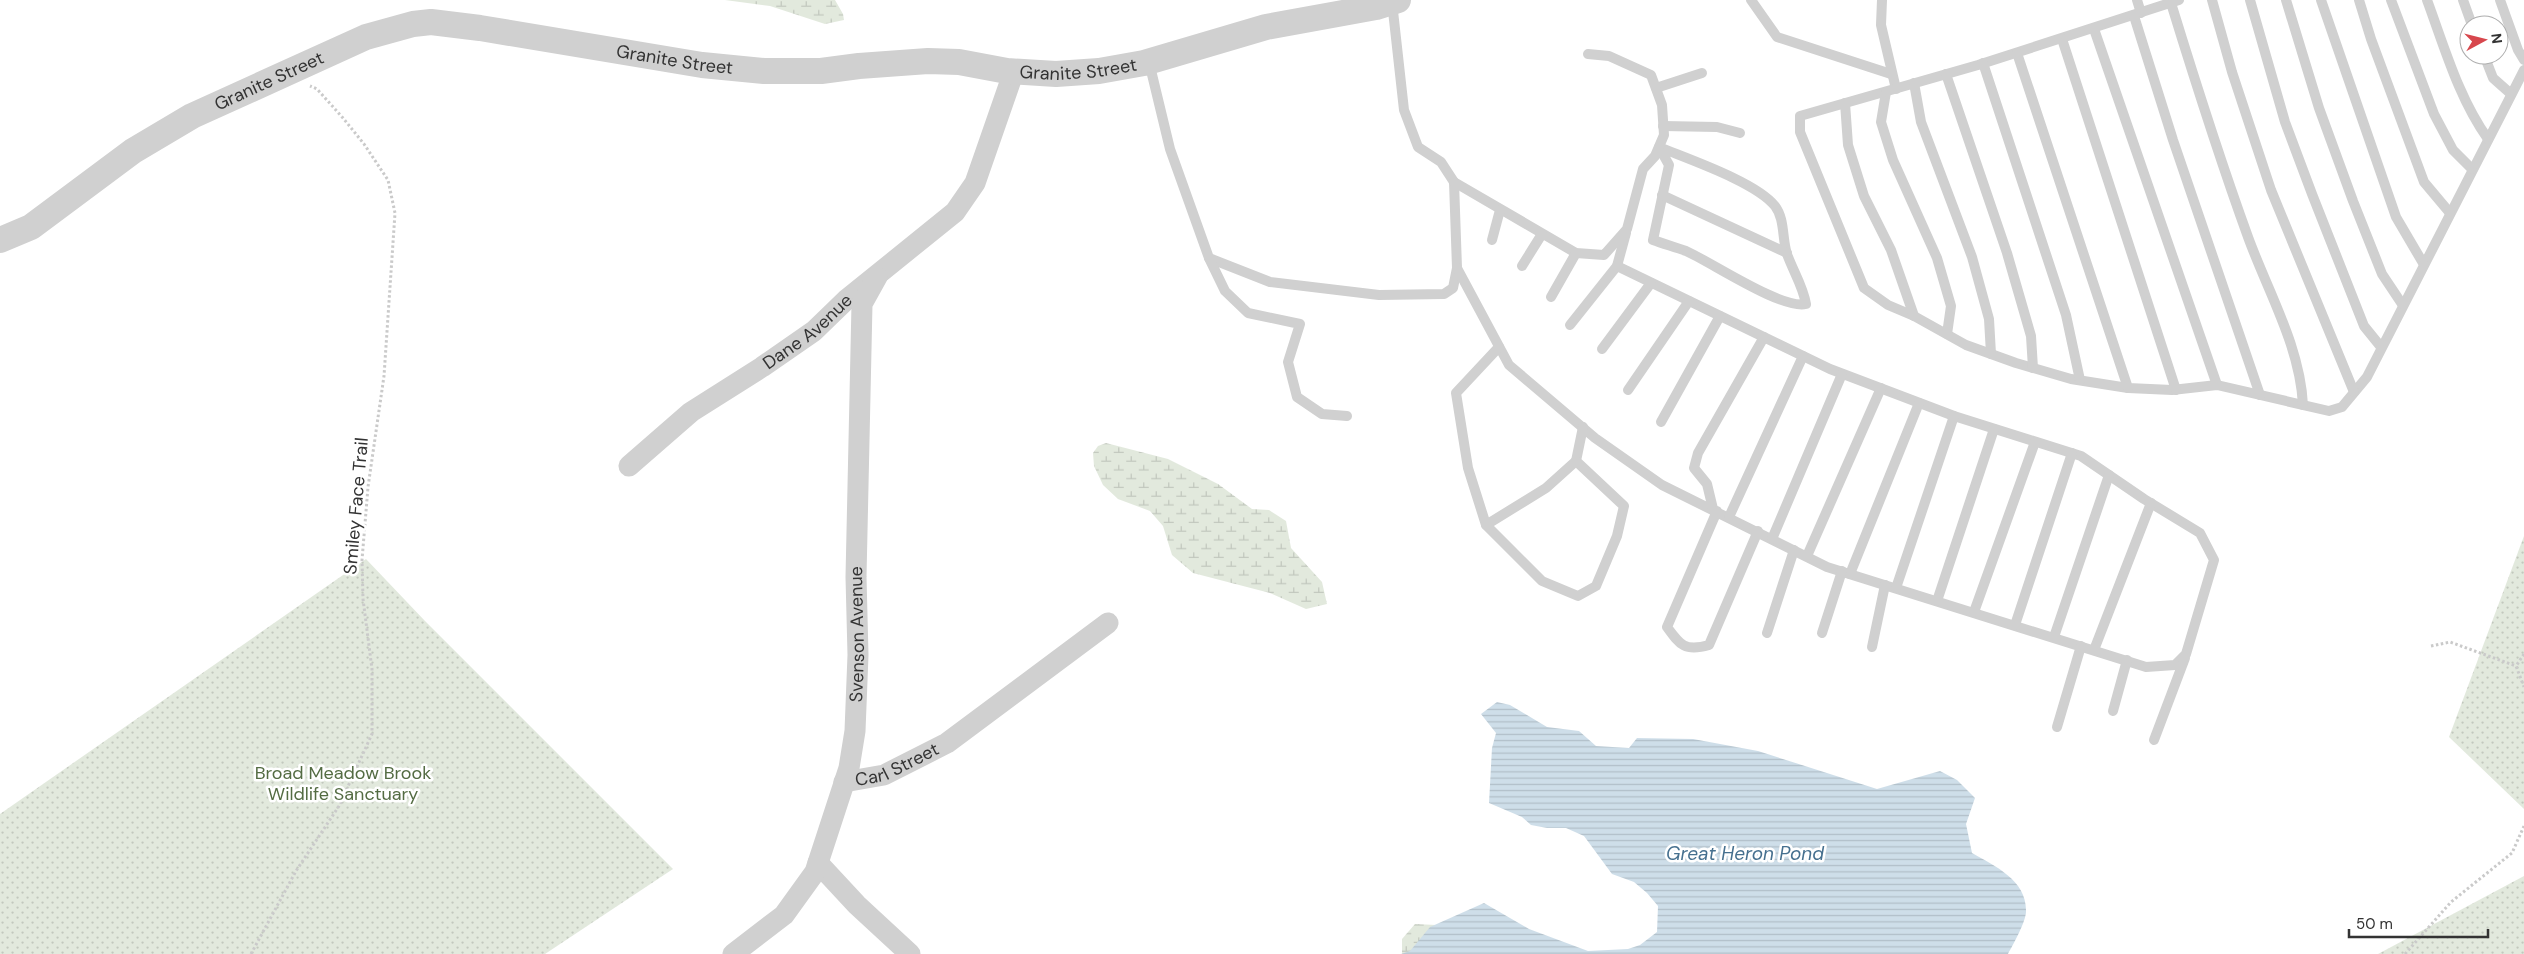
<svg xmlns="http://www.w3.org/2000/svg" width="2524" height="954" viewBox="0 0 2524 954" font-family="'DM Sans',sans-serif">
<defs>
<pattern id="wetland-marsh" width="20" height="14" patternUnits="userSpaceOnUse" patternTransform="scale(1.25)"><rect width="20" height="14" fill="#e2e9dd"/><path d="M1 5h8M5 5V1M11 12h8M15 12V8" fill="none" stroke="#c2c8be"/></pattern>
<pattern id="park-dots" width="8" height="8" patternUnits="userSpaceOnUse" patternTransform="scale(1.25)"><rect width="8" height="8" fill="#e2e9dd"/><path d="M2 2h.1M6 6h.1" fill="none" stroke="#c2c8be" stroke-width="1.8" stroke-linecap="round"/></pattern>
<pattern id="water-rules" width="6" height="5" patternUnits="userSpaceOnUse" patternTransform="scale(1.25)"><rect width="6" height="5" fill="#cedee9"/><path d="M0 2.5h6" fill="none" stroke="#b1bfc8"/></pattern>
</defs>
<rect width="100%" height="100%" fill="#fff"/>
<g fill="url(#wetland-marsh)">
<polygon points="725,0 835,0 843,14 844,20 825,24 770,6"/>
<polygon points="1106,443 1168,459 1218,484 1252,509 1269,510 1286,521 1291,548 1322,582 1327,604 1306,609 1270,593 1193,573 1172,555 1163,526 1150,511 1118,499 1103,485 1094,466 1093,453 1098,446"/>
<polygon points="1415,924 1458,926 1491,954 1402,954 1402,939"/>
</g>
<g fill="url(#park-dots)">
<polygon points="2524,536 2524,809 2449,737"/>
<polygon points="366,559 425,621 673,869 545,954 0,954 0,814"/>
<polygon points="2524,876 2524,954 2378,954"/>
</g>
<path fill="url(#water-rules)" d="M 1497,702 L 1510,705 L 1547,727 L 1579,731 L 1596,746 L 1629,748 L 1637,738 L 1693,739 L 1758,751 L 1877,789 L 1940,771 L 1957,780 L 1975,798 L 1966,824 L 1972,853 C 1995,866 2026,880 2026,910 C 2027,920 2013,945 2008,954 L 1401,954 L 1410,951 L 1430,927 L 1484,903 L 1529,929 L 1588,951 L 1628,949 L 1640,945 L 1657,932 L 1658,906 L 1647,893 L 1634,882 L 1612,874 L 1584,836 L 1566,828 L 1547,828 L 1531,825 L 1522,817 L 1489,803 L 1492,748 L 1496,733 L 1481,714 Z"/>
<g fill="none" stroke-linecap="round" stroke-linejoin="round">
<g stroke="#cacaca" stroke-width="3" stroke-dasharray="2.5 2.5" stroke-linecap="butt">
<polyline points="2431,646 2450,642 2516,666"/>
<polyline points="2524,654 2516,666 2524,687"/>
<polyline points="251,954 296,871 339,806 372,734 372,669 363,599 362,560 368,487 384,376 395,213 388,180 364,144 343,118 317,89 310,86"/>
<polyline points="2405,954 2451,902 2512,853 2524,826"/>
</g>
<g stroke="#d0d0d0" stroke-width="10">
<polyline points="1751,0 1777,37 1891,74"/>
<polyline points="1882,0 1881,25 1896,89"/>
<polyline points="2137,0 2141,13"/>
<polyline points="2179,0 1978,65 1800,116 1800,132 1864,288 1888,305 1914,316 1966,345 2016,363 2071,379 2128,388 2172,390 2217,385 2329,411 2342,407 2367,377 2524,70"/>
<polyline points="2212,0 2232,72 2271,190 2354,392"/>
<polyline points="2250,0 2285,122 2312,194 2364,326 2381,347"/>
<polyline points="2286,0 2319,108 2353,201 2382,274 2402,304"/>
<polyline points="2321,0 2396,217 2423,263"/>
<polyline points="2359,0 2371,39 2424,182 2450,213"/>
<polyline points="2391,0 2434,114 2453,150 2472,169"/>
<path d="M 2427,0 C 2444,46 2459,99 2488,139"/>
<polyline points="2463,0 2472,25"/>
<polyline points="2500,0 2518,50 2524,60"/>
<path d="M 2171,3 C 2195,81 2220,160 2248,237 C 2268,292 2300,346 2303,405"/>
<polyline points="2134,16 2173,140 2260,395"/>
<polyline points="2094,29 2217,385"/>
<polyline points="2062,39 2176,390"/>
<polyline points="2017,53 2128,388"/>
<polyline points="2484,55 2493,78 2511,94"/>
<polyline points="1149,62 1170,149 1209,258 1270,282 1379,295 1444,294 1453,288 1457,268 1454,182 1441,162 1418,147 1404,110 1392,2"/>
<polyline points="1983,63 2066,315 2080,380"/>
<polyline points="1946,74 2007,253 2031,336 2033,368"/>
<polyline points="1914,83 1921,122 1972,257 1989,319 1991,354"/>
<polyline points="1656,88 1702,73"/>
<polyline points="1886,92 1881,122 1893,160 1937,258 1951,306 1947,334"/>
<polyline points="1845,103 1848,145 1864,196 1891,250 1914,316"/>
<polyline points="1663,126 1717,127 1740,133"/>
<path d="M 1659,147 C 1688,159 1756,182 1775,206 C 1785,219 1782,239 1787,254 C 1793,271 1803,286 1806,304 C 1782,310 1711,262 1686,251 C 1675,247 1664,244 1653,240 L 1669,165 Z"/>
<polyline points="1454,182 1576,253 1604,255 1627,229 1643,169 1655,156 1664,135 1662,105 1651,75 1609,56 1588,54"/>
<polyline points="1662,195 1787,253"/>
<polyline points="1492,240 1500,210"/>
<polyline points="1209,258 1225,291 1248,313 1300,324 1288,362 1297,397 1322,414 1347,416"/>
<polyline points="1522,266 1542,234"/>
<polyline points="1457,268 1509,365 1595,438 1662,485 1827,567 2146,667 2175,665 2186,654 2214,560 2200,533 2144,499 2081,456 1954,416 1830,369 1617,266"/>
<polyline points="1551,297 1576,253"/>
<polyline points="1570,325 1617,266 1626,233"/>
<polyline points="1499,347 1456,393 1468,468 1486,525 1542,581 1578,596 1596,586 1617,536 1624,506 1576,461 1583,427"/>
<polyline points="1602,349 1651,283"/>
<polyline points="1628,390 1689,301"/>
<polyline points="1661,422 1720,316"/>
<polyline points="1713,509 1707,484 1694,468 1698,453 1764,337"/>
<path d="M 1717,511 L 1667,627 C 1680,645 1685,652 1709,645 L 1758,531"/>
<polyline points="1729,517 1803,356"/>
<polyline points="1486,525 1546,488 1576,461"/>
<polyline points="1772,539 1842,374"/>
<polyline points="1807,556 1881,388"/>
<polyline points="1850,574 1919,403"/>
<polyline points="1896,588 1954,416"/>
<polyline points="1937,601 1994,429"/>
<polyline points="1974,612 2035,442"/>
<polyline points="2015,625 2072,453"/>
<polyline points="1767,633 1794,550"/>
<polyline points="1822,633 1842,571"/>
<polyline points="2054,637 2109,475"/>
<polyline points="1872,647 1885,585"/>
<polyline points="2094,650 2151,503"/>
<polyline points="2113,711 2127,660"/>
<polyline points="2057,727 2081,646"/>
<polyline points="2154,740 2185,658"/>
</g>
<g stroke="#d0d0d0" stroke-width="21">
<path id="s1" d="M 629,466 L 691,412 L 762,367 L 814,331 L 846,300 L 955,212 L 975,183 L 1014,71"/>
<path id="s2" d="M 844,782 L 884,775 L 947,743 L 1108,623"/>
<polyline points="818,863 857,905 910,954"/>
<path id="s3" d="M 733,954 L 784,915 L 815,872 L 849,768 L 855,731 L 858,655 L 856,577 L 862,304 L 877,277"/>
</g>
<path stroke="#d0d0d0" stroke-width="26" id="s4" d="M 0,240 L 31,227 L 133,151 L 192,116 L 366,37 L 413,24 L 431,22 L 480,28 L 702,65 L 764,71 L 821,71 L 859,66 L 928,61 L 959,62 L 1007,71 L 1056,74 L 1099,71 L 1144,63 L 1266,27 L 1376,7 L 1398,0"/>
</g>
<g text-anchor="middle" dominant-baseline="central" stroke-width="5" stroke-linejoin="round" paint-order="stroke">
<g font-size="18" fill="#333" stroke="#fff">
<text stroke="none"><textPath href="#s4" startOffset="734">Granite Street</textPath></text>
<text stroke="none"><textPath href="#s4" startOffset="1140">Granite Street</textPath></text>
<text stroke="none"><textPath href="#s4" startOffset="314">Granite Street</textPath></text>
<text stroke="none"><textPath href="#s1" startOffset="224">Dane Avenue</textPath></text>
<text transform="translate(356 506) rotate(-85)">Smiley Face Trail</text>
<text stroke="none"><textPath href="#s3" startOffset="361">Svenson Avenue</textPath></text>
<text stroke="none"><textPath href="#s2" startOffset="56">Carl Street</textPath></text>
</g>
<g font-size="18" fill="#546c43" stroke="#fff">
<text x="343" y="773">Broad Meadow Brook<tspan x="343" dy="21">Wildlife Sanctuary</tspan></text>
</g>
<g font-size="19" font-style="italic" fill="#46708f" stroke="#fff">
<text x="1745" y="853">Great Heron Pond</text>
</g>
</g>
<g transform="translate(2484 40) rotate(83)"><circle r="24" fill="#ffffff" stroke="#adadad"/>
<path d="M0-4L9 19L0 12L-9 19Z" fill="#d7474d"/>
<text y="-8" font-size="14" font-weight="bold" text-anchor="middle" fill="#333333">N</text>
</g>
<path d="M2349 929v8h139v-8" fill="none" stroke="#333333" stroke-width="2.5"/>
<text x="2356" y="929" font-size="15" fill="#333333" stroke="#ffffff" stroke-width="4" paint-order="stroke">50 m</text>
</svg>
